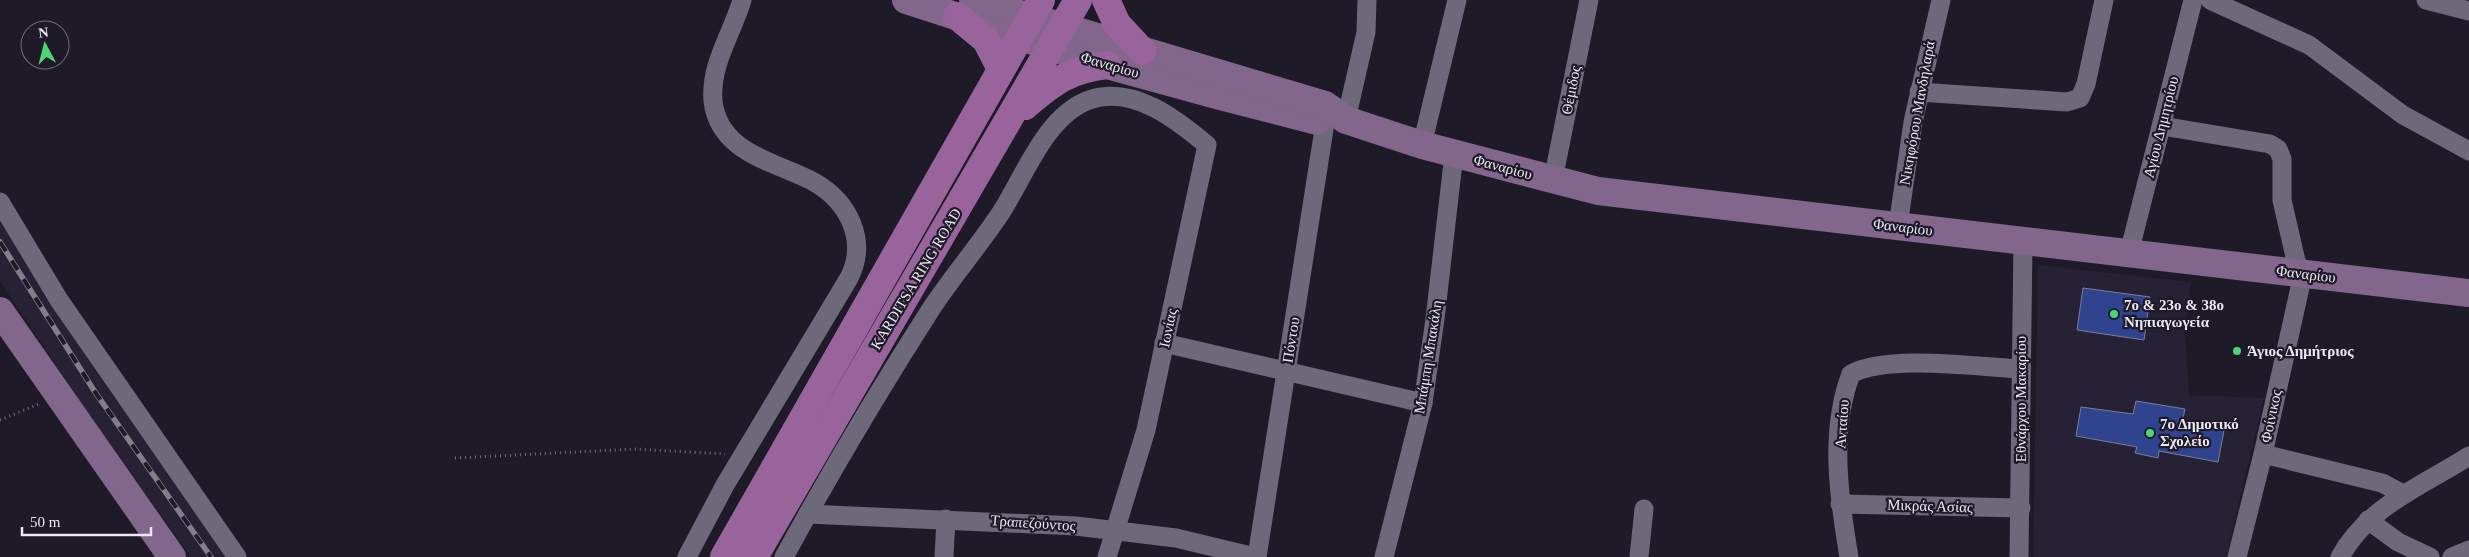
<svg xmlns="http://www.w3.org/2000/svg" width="2469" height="557" viewBox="0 0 2469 557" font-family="'Times New Roman',serif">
<rect width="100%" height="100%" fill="#1e1a28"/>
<g fill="#272135">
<polygon points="0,218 35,277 101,379 227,557 191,557 79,400 0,281"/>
<polygon points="2038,265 2191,282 2185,331 2189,395 2264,398 2226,557 2033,557"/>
</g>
<g fill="#30438e" stroke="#7a8091">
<polygon points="2083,288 2150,297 2144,340 2077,330"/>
<polygon points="2136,401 2185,409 2182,423 2224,431 2218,462 2159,451 2158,458 2135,453 2137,447 2076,436 2081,407 2133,414"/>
</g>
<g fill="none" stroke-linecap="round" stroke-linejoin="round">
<g stroke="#726f7b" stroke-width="3" stroke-dasharray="1 4" stroke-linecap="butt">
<polyline points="0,420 39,404"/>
<polyline points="455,458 634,449 725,454"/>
</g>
<g stroke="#6d687a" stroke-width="19">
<polyline points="2210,0 2309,45 2403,115 2469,151"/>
<polyline points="2426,0 2469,11"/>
<polyline points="1919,92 2067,102 2080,98 2086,84 2104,0"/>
<polyline points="1346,120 1366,32 1367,0"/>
<polyline points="2162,126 2270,144 2278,149 2282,159 2282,200 2296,261 2303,274 2263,454 2237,557"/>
<polyline points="1422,145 1457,0"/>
<polyline points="1553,180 1589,0"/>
<polyline points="0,202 59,300 237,557"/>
<polyline points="1898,226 1913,122 1941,0"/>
<polyline points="2129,253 2193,0"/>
<polyline points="1164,343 1423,403"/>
<polyline points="2263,454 2382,483 2403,494"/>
<polyline points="1840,504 2021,508"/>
<polyline points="808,514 1076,526 1176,538 1255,557"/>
<polyline points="2368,520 2398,542 2430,557"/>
<path d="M 687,557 L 725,485 L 849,278 C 868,241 849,202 814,182 C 777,162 719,154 713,101 C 710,64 732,34 742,0"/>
<path d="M 784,557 C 830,473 879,390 931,309 C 952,277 978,247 1000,214 C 1024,178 1045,116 1089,100 C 1133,85 1176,119 1207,145 L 1146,430 L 1107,557"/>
<polyline points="944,557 946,519"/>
<polyline points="1257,557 1325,123"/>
<polyline points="1384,557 1423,403 1435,319 1454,154"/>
<polyline points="1639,557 1644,509"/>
<path d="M 1849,557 C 1839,498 1829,431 1851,374 C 1888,354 1977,367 2021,369"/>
<polyline points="2019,557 2023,241"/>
<path d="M 2340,557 C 2368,506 2422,486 2469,456"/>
<polyline points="2452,557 2469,550"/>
</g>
<g stroke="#83668b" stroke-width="28">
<polyline points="906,0 1107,65 1220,96 1317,121"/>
<polyline points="973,0 1325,105 1346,120 1422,145 1598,191 2469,293"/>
<polyline points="0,311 172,557"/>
</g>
<g stroke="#99649c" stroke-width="28">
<polyline points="1106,0 1117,24 1142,51"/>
<polyline points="957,16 986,40 1001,69"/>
<path d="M 1025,106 C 1053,82 1070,69 1107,65"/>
<polyline points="724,557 1041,0"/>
<polyline points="754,557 1078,0"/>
</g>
<defs>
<polyline id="rail" points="0,242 95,392 211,557"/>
</defs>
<use href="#rail" stroke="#827f8b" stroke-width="5.5"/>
<use href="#rail" stroke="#1e1a28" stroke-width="4" stroke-dasharray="11" stroke-linecap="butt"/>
</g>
<g fill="#4bd677" stroke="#1e1a28" stroke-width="2">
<circle cx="2114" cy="314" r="5"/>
<circle cx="2237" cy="351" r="5"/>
<circle cx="2150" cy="433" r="5"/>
</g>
<g text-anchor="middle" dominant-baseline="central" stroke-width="4.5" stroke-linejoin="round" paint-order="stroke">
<g font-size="15" fill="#eae8f2" stroke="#1e1a28">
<text transform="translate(1110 65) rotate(16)">Φαναρίου</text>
<text transform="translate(1571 90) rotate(-79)">Θέμιδος</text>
<text transform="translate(1917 113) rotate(-80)">Νικηφόρου Μανδηλαρά</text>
<text transform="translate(2161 127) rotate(-76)">Αγίου Δημητρίου</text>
<text transform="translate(1503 167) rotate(15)">Φαναρίου</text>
<text transform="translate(1903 227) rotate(7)">Φαναρίου</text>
<text transform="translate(2306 274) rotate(7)">Φαναρίου</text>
<text transform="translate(916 279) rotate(-59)">KARDITSA RING ROAD</text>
<text transform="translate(1168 328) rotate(-78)">Ιωνίας</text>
<text transform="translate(1291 340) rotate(-81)">Πόντου</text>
<text transform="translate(1428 357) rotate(-81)">Μπάμπη Μπακάλη</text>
<text transform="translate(2021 399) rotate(-90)">Εθνάρχου Μακαρίου</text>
<text transform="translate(2271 416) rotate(-78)">Φοίνικος</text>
<text transform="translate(1842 424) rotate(-86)">Ανταίου</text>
<text transform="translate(1930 506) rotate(2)">Μικράς Ασίας</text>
<text transform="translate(1033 523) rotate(4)">Τραπεζούντος</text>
</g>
<g font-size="15" font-weight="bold" fill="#eae8f2" stroke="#1e1a28" text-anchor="start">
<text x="2124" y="305">7ο &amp; 23ο &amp; 38ο<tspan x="2124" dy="17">Νηπιαγωγεία</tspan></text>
<text x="2247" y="351">Άγιος Δημήτριος</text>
<text x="2160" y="424">7ο Δημοτικό<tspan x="2160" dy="17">Σχολείο</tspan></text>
</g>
</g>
<g transform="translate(45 45) rotate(353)"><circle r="24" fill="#1e1a28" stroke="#706c79"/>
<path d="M0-4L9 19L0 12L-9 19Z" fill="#4bd677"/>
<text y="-8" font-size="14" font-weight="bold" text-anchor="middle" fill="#eae8f2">N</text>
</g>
<path d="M22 527v8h129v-8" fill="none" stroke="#eae8f2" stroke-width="2.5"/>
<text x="30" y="527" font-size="15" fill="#eae8f2" stroke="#1e1a28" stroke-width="4" paint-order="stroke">50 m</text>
</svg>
